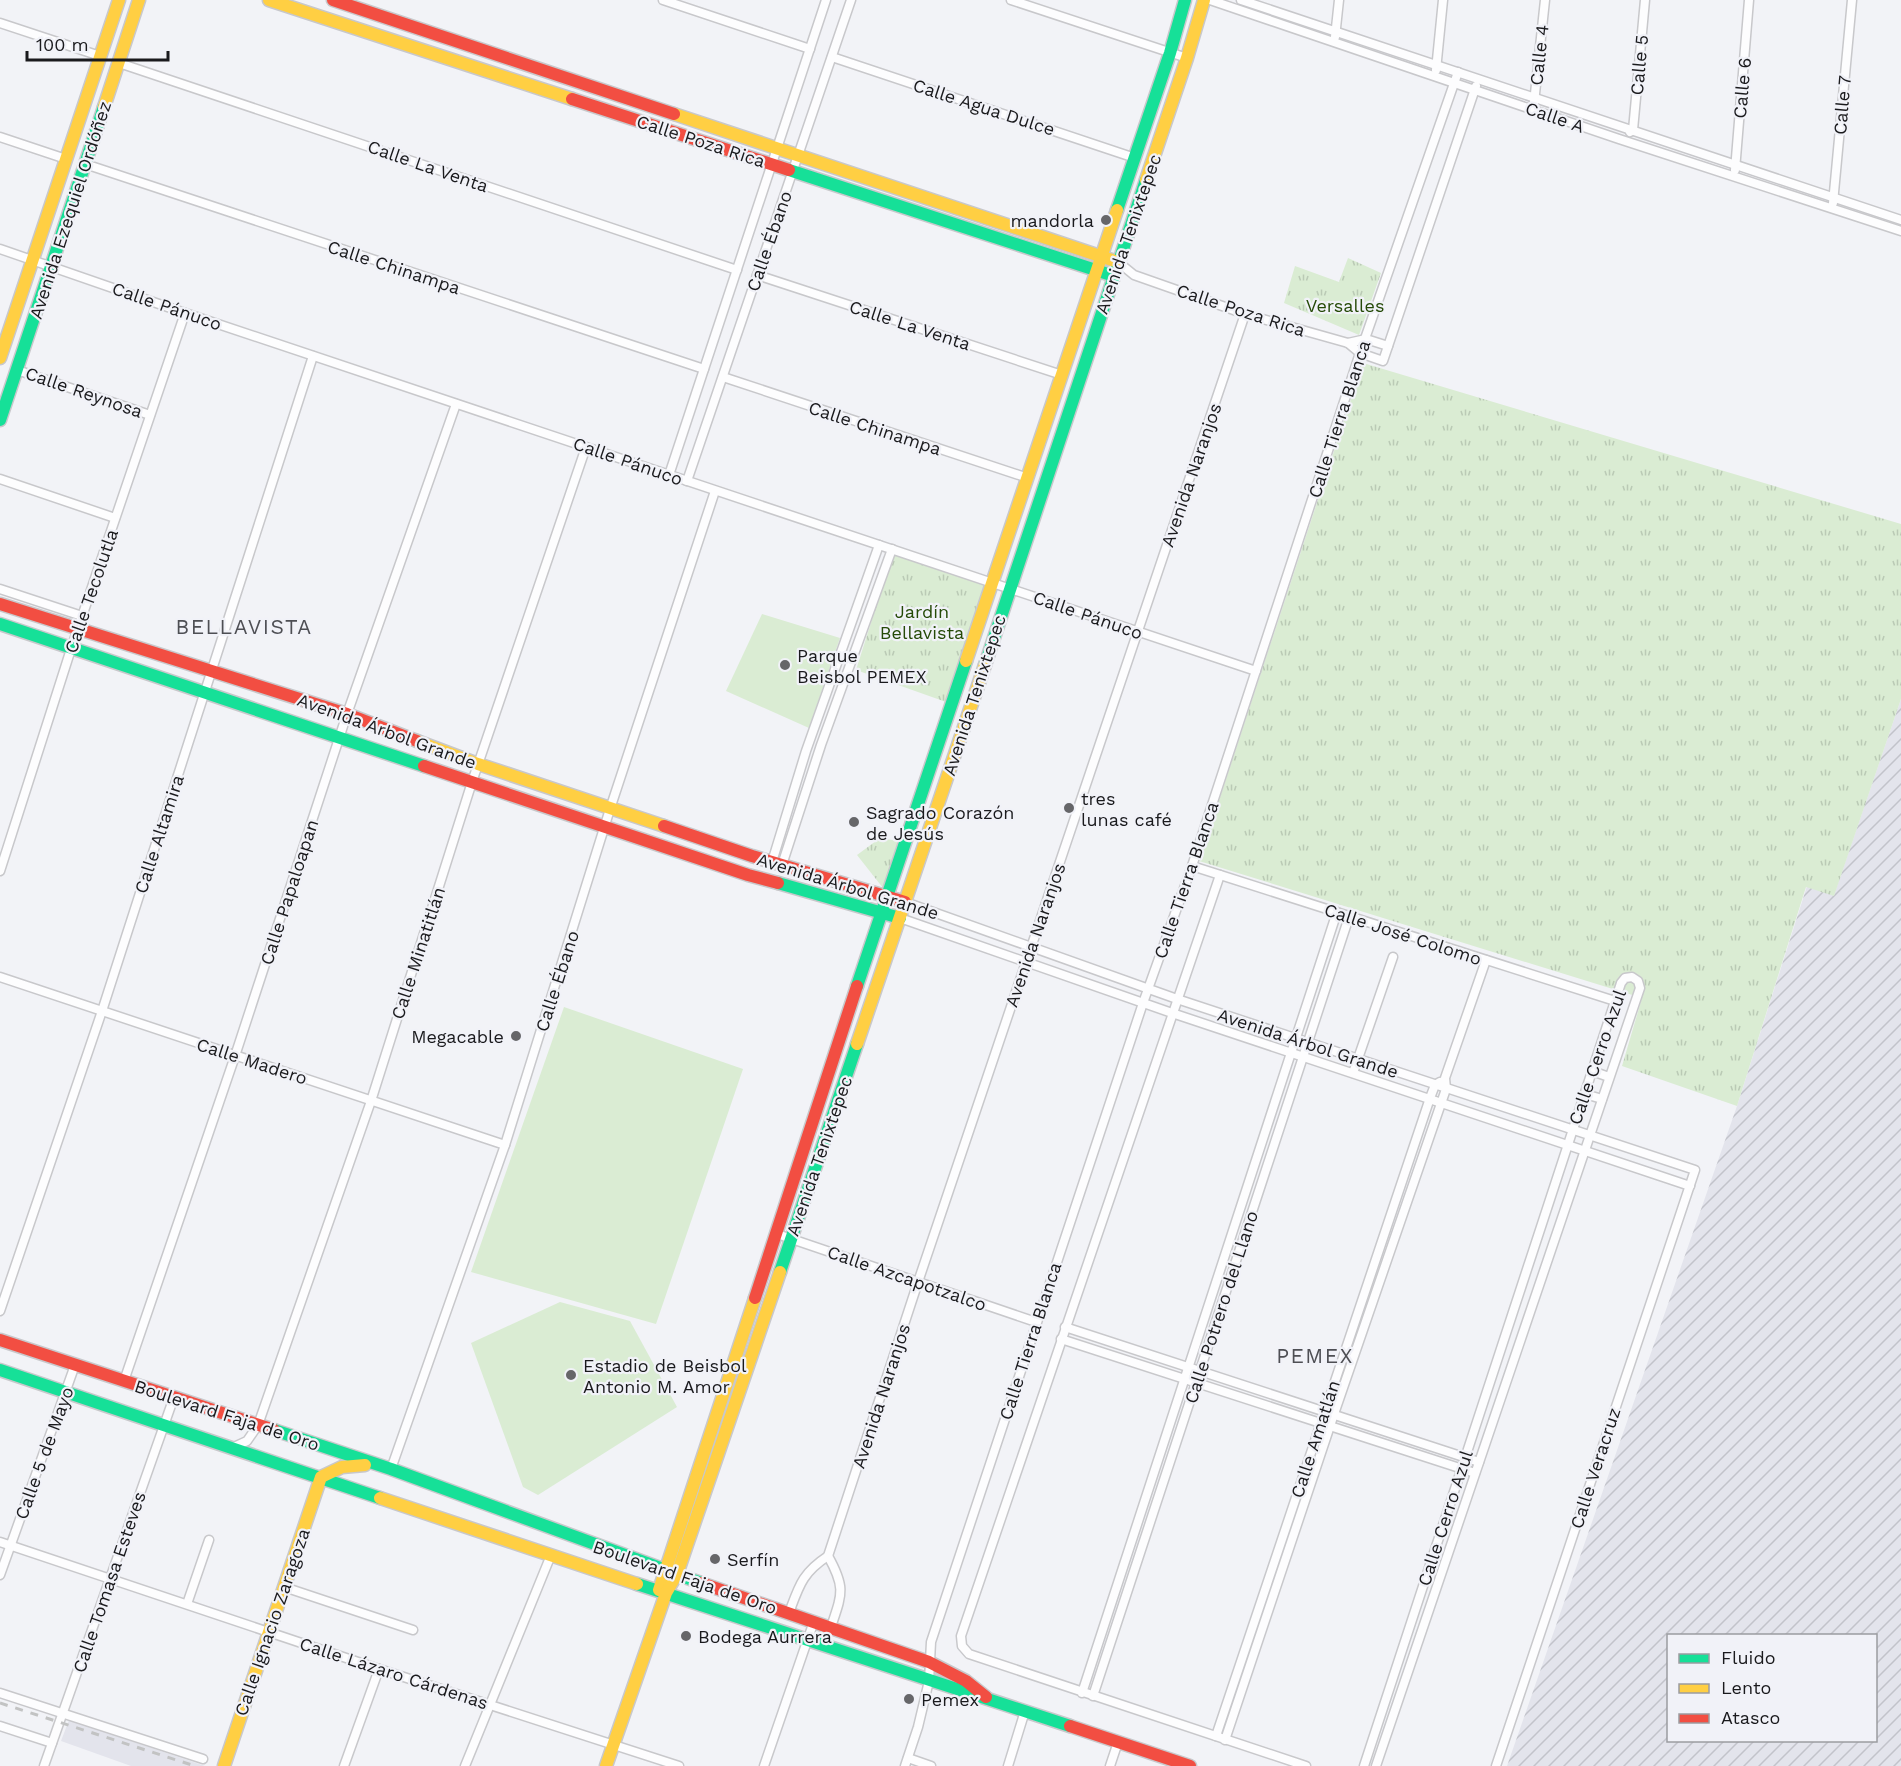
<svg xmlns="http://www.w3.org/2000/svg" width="1901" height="1766" viewBox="0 0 1901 1766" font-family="'Work Sans',sans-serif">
<defs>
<pattern id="industrial-furrows" width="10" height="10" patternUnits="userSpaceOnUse" patternTransform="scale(1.5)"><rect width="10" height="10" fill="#e3e4ec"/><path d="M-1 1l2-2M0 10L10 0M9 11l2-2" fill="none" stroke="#c2c3ca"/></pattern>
<pattern id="grass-tufts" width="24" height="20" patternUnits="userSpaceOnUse" patternTransform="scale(1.5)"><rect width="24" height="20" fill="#daecd3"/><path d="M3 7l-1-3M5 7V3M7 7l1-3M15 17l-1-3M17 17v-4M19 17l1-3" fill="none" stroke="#bacab5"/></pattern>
</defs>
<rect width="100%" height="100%" fill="#f2f3f7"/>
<path fill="url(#industrial-furrows)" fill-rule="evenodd" d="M 1901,699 L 1901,1766 L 1507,1766 L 1737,1106 L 1807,886 L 1834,895 ZM 1668,1636 L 1876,1636 L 1876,1740 L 1668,1740 Z"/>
<polygon fill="#e3e4ec" points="69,1720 205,1766 131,1766 61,1741"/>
<g fill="url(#grass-tufts)">
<polygon points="1348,258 1381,273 1359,335 1284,303 1295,266 1339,282"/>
<polygon points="1363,363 1901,524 1901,699 1834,896 1806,887 1737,1106 1622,1066 1642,998 1199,861"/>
<polygon points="893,553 987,585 946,702 856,670"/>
<polygon points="880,838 898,841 883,888 857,855"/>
</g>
<g fill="#daecd3">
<polygon points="762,614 840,638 809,728 726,691"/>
<polygon points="564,1007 743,1069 656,1324 471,1272"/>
<polygon points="560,1302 630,1321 677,1407 538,1495 523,1487 471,1343"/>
</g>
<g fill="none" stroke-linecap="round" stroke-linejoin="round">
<defs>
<g id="street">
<polyline points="663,0 810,49"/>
<polyline points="1011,0 1187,58"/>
<polyline points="1210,0 1619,139 1901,231"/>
<polyline points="1241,0 1901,220"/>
<polyline points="0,23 100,56"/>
<polyline points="1335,37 1339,0"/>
<polyline points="832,57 1135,158"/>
<polyline points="119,63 737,270"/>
<polyline points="1436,70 1443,0"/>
<polyline points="1534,103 1545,0"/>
<polyline points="1630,132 1633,130 1645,0"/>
<polyline points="0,137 66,159"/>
<polyline points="85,164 704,369"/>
<polyline points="1735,170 1749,0"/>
<polyline points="1833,203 1852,0"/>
<polyline points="0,249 185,313 1256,671"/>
<polyline points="1118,262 1134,275 1245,314 1348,343 1360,353 1383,361 1476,86"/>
<polyline points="757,275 1062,375"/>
<polyline points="1348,343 1366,339 1388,346"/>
<polyline points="17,370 150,415"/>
<polyline points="723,377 1028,478"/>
<polyline points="669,475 826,0"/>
<polyline points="0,479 115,518"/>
<polyline points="687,481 851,0"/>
<polyline points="0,589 82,616"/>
<polyline points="772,862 806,751 879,545"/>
<polyline points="782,865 821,745 892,549"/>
<polyline points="1192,866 1615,1001"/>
<polyline points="0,871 71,649 185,313"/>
<polyline points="1220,875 961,1636 962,1646 969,1654 1306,1766"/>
<polyline points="905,902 1177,999 1695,1170 1496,1766"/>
<polyline points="900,918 1172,1013 1690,1186"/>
<polyline points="0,977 505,1145"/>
<polyline points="1592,1071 1609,1077"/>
<polyline points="1353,1073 1393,957"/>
<polyline points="1585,1094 1602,1099"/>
<polyline points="777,1234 1036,1322"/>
<polyline points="0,1311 102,1011 313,356"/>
<polyline points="1065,1327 1479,1462"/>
<polyline points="1061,1339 1475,1473"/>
<polyline points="124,1381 235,1056 347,714 456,404"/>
<polyline points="234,1447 247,1441 258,1425 371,1101 472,782 586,447"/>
<polyline points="391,1469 505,1145 610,809 715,491"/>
<polyline points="0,1542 379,1669 679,1766"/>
<path d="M 828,1556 C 846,1588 842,1594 831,1627"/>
<polyline points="0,1575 75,1365"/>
<polyline points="284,1587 413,1630"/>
<polyline points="187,1604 209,1540"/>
<path d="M 789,1613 C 799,1586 802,1573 828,1556 L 918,1282 L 1245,314"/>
<polyline points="0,1693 203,1759"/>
<polyline points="1082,1693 1337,912"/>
<polyline points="1093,1696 1349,917"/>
<polyline points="0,1726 52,1743"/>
<polyline points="1216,1736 1430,1098 1435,1085 1440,1082"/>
<polyline points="1225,1740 1334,1414 1446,1089 1445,1078 1486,960"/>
<polyline points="908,1758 931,1766"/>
<polyline points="44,1766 174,1397"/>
<polyline points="344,1766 379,1669"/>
<polyline points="465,1766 551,1555"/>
<polyline points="764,1766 814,1621"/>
<polyline points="905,1766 918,1727 929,1681 931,1642 1143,1003 1192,866 1360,353 1458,72"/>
<polyline points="1008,1766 1025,1711"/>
<polyline points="1110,1766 1118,1742"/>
<polyline points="1364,1766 1621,983 1625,978 1632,977 1638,981 1640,988 1376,1766"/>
</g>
<g id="fast">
<polyline points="789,170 1114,276"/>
<polyline points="1117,210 1170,53 1185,0"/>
<polyline points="0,420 104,107"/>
<polyline points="0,624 424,766"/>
<polyline points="985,665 1146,180"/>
<polyline points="778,883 900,918"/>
<polyline points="857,986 966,661"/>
<polyline points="780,1272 857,1044"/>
<polyline points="0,1370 380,1498"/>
<polyline points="274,1430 391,1469 701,1583"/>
<polyline points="637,1584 1070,1726"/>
</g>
<g id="slow">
<polyline points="269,0 572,99"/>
<polyline points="104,107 139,0"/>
<polyline points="674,114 1118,262"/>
<polyline points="1146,180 1187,58 1204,0"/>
<polyline points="0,358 119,0"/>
<polyline points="966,661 1117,210"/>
<polyline points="417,741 478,764 664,826"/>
<polyline points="857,1044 985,665"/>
<polyline points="380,1498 637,1584"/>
<polyline points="659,1590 755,1298"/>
<polyline points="224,1766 321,1477 342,1467 365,1465"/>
<polyline points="606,1766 666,1593 677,1574 780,1272"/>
</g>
<g id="jam">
<polyline points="333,0 674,114"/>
<polyline points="572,99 789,170"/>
<polyline points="0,604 347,714 417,741"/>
<polyline points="424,766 748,875 778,883"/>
<polyline points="664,826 752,856 905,902"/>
<polyline points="755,1298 857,986"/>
<polyline points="0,1340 274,1430"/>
<polyline points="701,1583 929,1662 966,1681 986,1697"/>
<polyline points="1070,1726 1190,1766"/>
</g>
</defs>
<use href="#street" stroke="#c8c8cb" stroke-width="11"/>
<use href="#fast" stroke="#c8c8cb" stroke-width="15"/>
<use href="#slow" stroke="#c8c8cb" stroke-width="15"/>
<use href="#jam" stroke="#c8c8cb" stroke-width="15"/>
<use href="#street" stroke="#fdfdfe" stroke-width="8"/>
<use href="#fast" stroke="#16e098" stroke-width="12"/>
<use href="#slow" stroke="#ffcf43" stroke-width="12"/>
<use href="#jam" stroke="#f24e42" stroke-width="12"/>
<polyline stroke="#c2c3c3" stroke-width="3" stroke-dasharray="8 8" stroke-linecap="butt" points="0,1703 195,1766"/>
</g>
<g fill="#666669" stroke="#f1f2f8" stroke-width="2">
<circle cx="1106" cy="220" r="6"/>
<circle cx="785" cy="665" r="6"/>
<circle cx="1069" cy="808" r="6"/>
<circle cx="854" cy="822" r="6"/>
<circle cx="516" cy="1036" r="6"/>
<circle cx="571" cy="1375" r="6"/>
<circle cx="715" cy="1559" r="6"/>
<circle cx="686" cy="1636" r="6"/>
<circle cx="909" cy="1699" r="6"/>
</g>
<g text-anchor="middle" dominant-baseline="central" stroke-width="4.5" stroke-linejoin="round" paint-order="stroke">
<g font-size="18" fill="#1a1a1d" stroke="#f1f2f8">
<text transform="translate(1539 55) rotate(-84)">Calle 4</text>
<text transform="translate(1639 65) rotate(-85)">Calle 5</text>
<text transform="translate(1742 88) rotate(-85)">Calle 6</text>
<text transform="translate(1842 105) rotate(-85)">Calle 7</text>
<text transform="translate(984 107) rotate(18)">Calle Agua Dulce</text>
<text transform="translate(1555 117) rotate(19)">Calle A</text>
<text transform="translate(701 141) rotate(18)">Calle Poza Rica</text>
<text transform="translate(428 166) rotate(19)">Calle La Venta</text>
<text transform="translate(70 210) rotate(-72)">Avenida Ezequiel Ordóñez</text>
<text transform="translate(1128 234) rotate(-71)">Avenida Tenixtepec</text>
<text transform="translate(769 241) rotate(-71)">Calle Ébano</text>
<text transform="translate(394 267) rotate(18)">Calle Chinampa</text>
<text transform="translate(167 306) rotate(19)">Calle Pánuco</text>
<text transform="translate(1241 310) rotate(18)">Calle Poza Rica</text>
<text transform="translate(910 325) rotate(18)">Calle La Venta</text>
<text transform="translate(84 392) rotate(19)">Calle Reynosa</text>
<text transform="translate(1339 419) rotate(-72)">Calle Tierra Blanca</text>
<text transform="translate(875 428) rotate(18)">Calle Chinampa</text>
<text transform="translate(628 461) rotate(19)">Calle Pánuco</text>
<text transform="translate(1191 475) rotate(-71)">Avenida Naranjos</text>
<text transform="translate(91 591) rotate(-71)">Calle Tecolutla</text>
<text transform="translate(1088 615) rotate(19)">Calle Pánuco</text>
<text transform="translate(974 695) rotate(-72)">Avenida Tenixtepec</text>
<text transform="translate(387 731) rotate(20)">Avenida Árbol Grande</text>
<text transform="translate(159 834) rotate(-72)">Calle Altamira</text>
<text transform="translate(1186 880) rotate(-71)">Calle Tierra Blanca</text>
<text transform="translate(848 886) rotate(17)">Avenida Árbol Grande</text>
<text transform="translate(289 892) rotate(-72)">Calle Papaloapan</text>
<text transform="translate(1403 934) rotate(18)">Calle José Colomo</text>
<text transform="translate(1035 935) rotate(-71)">Avenida Naranjos</text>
<text transform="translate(418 953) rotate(-72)">Calle Minatitlán</text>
<text transform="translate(557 981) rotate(-72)">Calle Ébano</text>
<text transform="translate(1308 1043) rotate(18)">Avenida Árbol Grande</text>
<text transform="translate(1597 1057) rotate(-71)">Calle Cerro Azul</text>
<text transform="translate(252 1061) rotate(18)">Calle Madero</text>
<text transform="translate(819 1156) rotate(-71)">Avenida Tenixtepec</text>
<text transform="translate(907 1278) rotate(19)">Calle Azcapotzalco</text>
<text transform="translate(1221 1307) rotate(-72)">Calle Potrero del Llano</text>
<text transform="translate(1030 1341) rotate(-72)">Calle Tierra Blanca</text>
<text transform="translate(881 1396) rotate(-72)">Avenida Naranjos</text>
<text transform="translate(227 1415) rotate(18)">Boulevard Faja de Oro</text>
<text transform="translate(1315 1439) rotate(-72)">Calle Amatlán</text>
<text transform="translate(44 1453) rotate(-70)">Calle 5 de Mayo</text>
<text transform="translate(1595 1468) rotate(-72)">Calle Veracruz</text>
<text transform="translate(1445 1518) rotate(-72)">Calle Cerro Azul</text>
<text transform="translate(685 1577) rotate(19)">Boulevard Faja de Oro</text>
<text transform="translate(109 1582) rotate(-71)">Calle Tomasa Esteves</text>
<text transform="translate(272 1622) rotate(-71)">Calle Ignacio Zaragoza</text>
<text transform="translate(394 1673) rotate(18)">Calle Lázaro Cárdenas</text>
</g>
<g font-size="18" fill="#1a1a1d" stroke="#f1f2f8" text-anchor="start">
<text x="1094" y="220" text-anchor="end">mandorla</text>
<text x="797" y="655">Parque<tspan x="797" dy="21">Beisbol PEMEX</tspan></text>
<text x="1081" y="798">tres<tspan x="1081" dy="21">lunas café</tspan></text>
<text x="866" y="812">Sagrado Corazón<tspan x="866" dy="21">de Jesús</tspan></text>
<text x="504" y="1036" text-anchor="end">Megacable</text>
<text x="583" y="1365">Estadio de Beisbol<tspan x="583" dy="21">Antonio M. Amor</tspan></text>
<text x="727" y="1559">Serfín</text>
<text x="698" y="1636">Bodega Aurrera</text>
<text x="921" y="1699">Pemex</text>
</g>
<g font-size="18" fill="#254a07" stroke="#f1f2f8">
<text x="1345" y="305">Versalles</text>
<text x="922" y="611">Jardín<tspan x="922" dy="21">Bellavista</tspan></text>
</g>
<g font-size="21" letter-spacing="1.5" fill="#4e4f54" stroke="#f1f2f8">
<text x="244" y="626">BELLAVISTA</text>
<text x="1315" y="1355">PEMEX</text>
</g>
</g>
<rect x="1667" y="1634" width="210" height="108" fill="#f1f2f8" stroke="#9b9ca0" stroke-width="1.5"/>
<rect x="1679" y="1654" width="30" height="9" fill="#16e098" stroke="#9b9ca0" stroke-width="1.5"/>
<text x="1721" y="1664" font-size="18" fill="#1a1a1d">Fluido</text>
<rect x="1679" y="1684" width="30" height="9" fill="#ffcf43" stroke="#9b9ca0" stroke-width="1.5"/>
<text x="1721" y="1694" font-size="18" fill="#1a1a1d">Lento</text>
<rect x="1679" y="1714" width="30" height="9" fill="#f24e42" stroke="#9b9ca0" stroke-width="1.5"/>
<text x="1721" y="1724" font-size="18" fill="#1a1a1d">Atasco</text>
<path d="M27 51v9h141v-9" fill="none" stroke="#1a1a1d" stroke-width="3"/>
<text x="36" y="51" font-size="18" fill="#1a1a1d" stroke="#f1f2f8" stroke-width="4.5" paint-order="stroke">100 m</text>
</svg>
